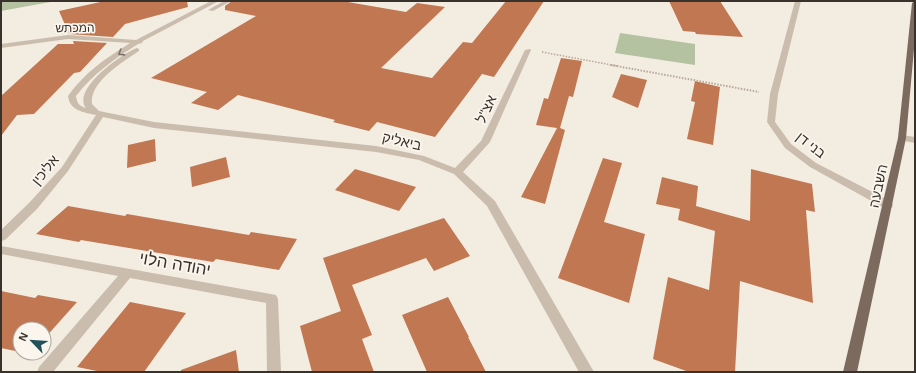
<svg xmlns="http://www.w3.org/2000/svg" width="916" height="373" viewBox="0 0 916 373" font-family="Helvetica,Heebo,sans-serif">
<rect width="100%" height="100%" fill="#f3ece1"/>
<g fill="#b4c2a1">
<polygon points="1,1 56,1 1,11"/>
<polygon points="620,33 695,44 695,65 615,53"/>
</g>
<g fill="#c17751">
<polygon points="105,1 187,1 188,7 125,24 113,37 69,34 59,11"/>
<polygon points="232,1 342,1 406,12 417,3 445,7 381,68 432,78 463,42 472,43 506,1 544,1 494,77 482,74 435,137 377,122 369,131 333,122 335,120 238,95 218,110 191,103 207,92 151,78 256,16 225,10 225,6"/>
<polygon points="669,1 720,1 743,37 696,34 695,32 683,31"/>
<polygon points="73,41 107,43 80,72 74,73 34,114 17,115 1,136 1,96 58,44 74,44"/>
<polygon points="561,58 582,61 573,97 569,96 560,128 565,130 545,204 521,197 557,128 536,125 544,98 548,99"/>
<polygon points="621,74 647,80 638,108 612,97"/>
<polygon points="695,81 720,87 713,145 687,139 695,102 691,101"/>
<polygon points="155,139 156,161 127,168 128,145"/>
<polygon points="226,157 230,177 192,187 190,167"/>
<polygon points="603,158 622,163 604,222 645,234 629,303 558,278"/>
<polygon points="355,169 416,187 399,211 335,190"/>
<polygon points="751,169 812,184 815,212 806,210 813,303 740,281 735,372 689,372 653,359 668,277 709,290 715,231 678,220 680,209 656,204 662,177 698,186 696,206 750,221"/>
<polygon points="68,206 125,216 127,214 249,235 251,232 297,239 279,270 216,259 213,262 81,240 79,242 36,234"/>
<polygon points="444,218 470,256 434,271 426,258 352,285 372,335 362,339 374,372 312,372 300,326 341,311 323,258"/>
<polygon points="1,291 35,298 38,295 77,302 44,339 44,329 20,329 20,352 1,348"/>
<polygon points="448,297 469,337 468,337 486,372 427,372 402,315"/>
<polygon points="130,302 186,313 144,372 102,372 77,367"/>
<polygon points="236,350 239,372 181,372 181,370"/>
</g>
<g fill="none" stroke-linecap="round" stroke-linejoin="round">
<polyline stroke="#b7a897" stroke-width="1.5" stroke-dasharray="1.5 1.5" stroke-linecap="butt" points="542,52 617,66"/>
<polyline stroke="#b7a897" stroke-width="2" stroke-dasharray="1.5 1.5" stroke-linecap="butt" points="611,65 759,92"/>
<g fill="#cbbdad" fill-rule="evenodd">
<path d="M 211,1 L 219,1 L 143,41 L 142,43 L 138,44 C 114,59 93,74 76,96 C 77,103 79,106 86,108 C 71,90 122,53 137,48 L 139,49 L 139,51 C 123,62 89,82 92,104 L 99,111 L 154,122 L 376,146 L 424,156 L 455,168 L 481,141 L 525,50 L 530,49 L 531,50 L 490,142 L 463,172 L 495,201 L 594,372 L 579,372 L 487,206 L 454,174 L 419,160 L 376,152 L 154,128 L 103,117 L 68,171 L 37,209 L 5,240 L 1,241 L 1,230 L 29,203 L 62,167 L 96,115 C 83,112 70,111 68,96 C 84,73 106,58 130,43 L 68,39 L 1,48 L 1,44 L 68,35 L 136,40 Z"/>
<polygon points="224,1 231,1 213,11 208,10"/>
<polygon points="795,1 801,1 778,94 775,122 791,144 816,163 892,202 893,205 892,208 884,208 810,167 785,148 767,122 770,94"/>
<polygon points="902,135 915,137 915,143 899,140 898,138"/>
<polygon points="1,246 276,295 278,299 281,372 267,372 266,303 130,278 53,372 37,372 39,367 118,276 1,254"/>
</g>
<polygon fill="#7b6a5d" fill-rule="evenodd" points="915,1 915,38 906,138 857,372 843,372 898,138 912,3"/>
</g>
<defs><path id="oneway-chevron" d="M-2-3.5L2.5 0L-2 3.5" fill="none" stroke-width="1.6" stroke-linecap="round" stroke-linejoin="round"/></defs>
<use stroke="#7b7066" href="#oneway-chevron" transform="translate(121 53) rotate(148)"/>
<g text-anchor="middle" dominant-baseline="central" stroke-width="3.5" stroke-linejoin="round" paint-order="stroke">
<g font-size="12" fill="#39312b" stroke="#faf6ee">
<text transform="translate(75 28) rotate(-1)">המכתש</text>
</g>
<g font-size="14" fill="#39312b" stroke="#faf6ee">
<text transform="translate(486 109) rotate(-65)">אצ"ל</text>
<text transform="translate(402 141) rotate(13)">ביאליק</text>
<text transform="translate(811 145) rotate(38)">בני דן</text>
<text transform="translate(45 170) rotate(-51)">אליכין</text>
<text transform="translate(878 186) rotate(-78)">השבעה</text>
</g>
<g font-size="17" fill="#39312b" stroke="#faf6ee">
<text transform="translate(175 264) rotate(10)">יהודה הלוי</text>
</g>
</g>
<rect width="916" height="373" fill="none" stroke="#39312b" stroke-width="4"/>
<g transform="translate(32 341) rotate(295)"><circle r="19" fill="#faf6ee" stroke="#ada7a0"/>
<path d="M0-3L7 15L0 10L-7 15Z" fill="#22515a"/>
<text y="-6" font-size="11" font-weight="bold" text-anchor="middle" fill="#39312b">N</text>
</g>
</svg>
